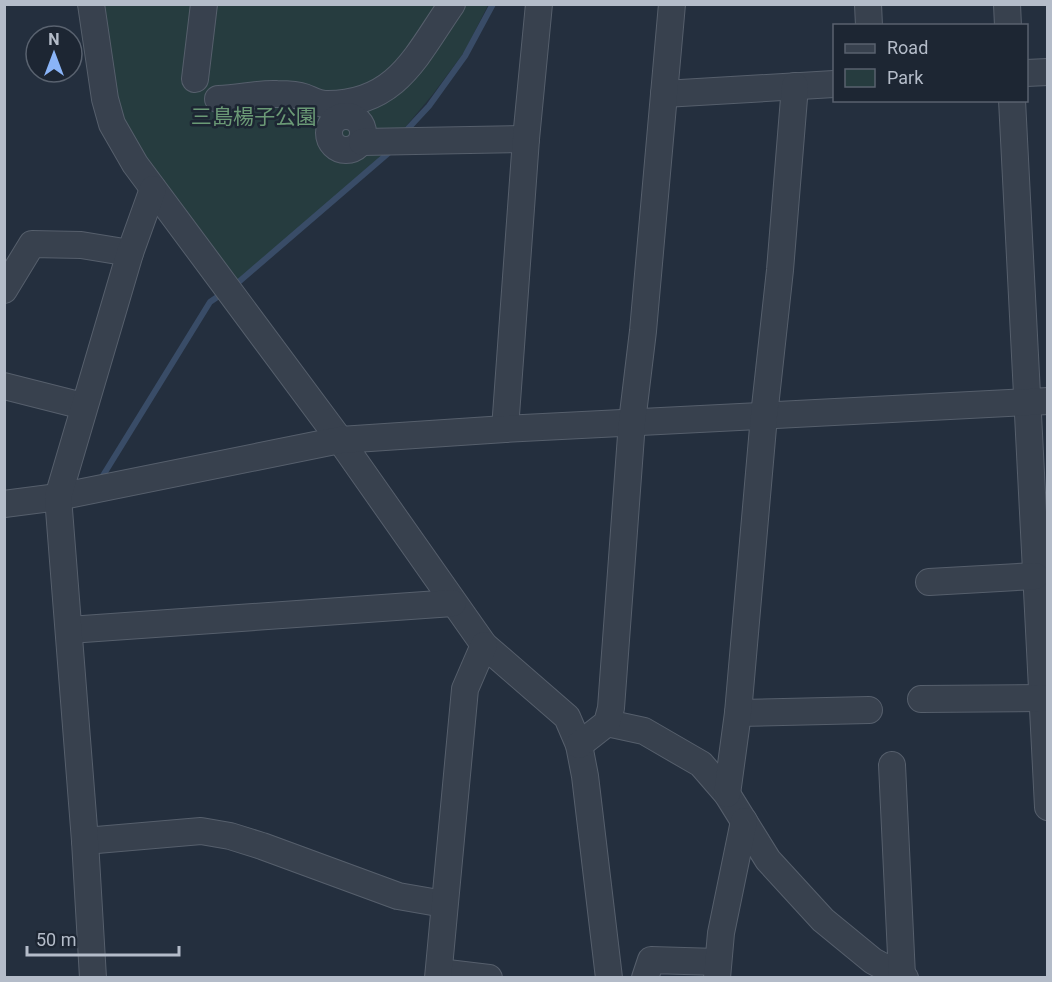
<svg xmlns="http://www.w3.org/2000/svg" width="1052" height="982" viewBox="0 0 1052 982" font-family="Roboto,'Noto Sans JP',sans-serif">
<rect width="100%" height="100%" fill="#242f3e"/>
<polygon fill="#263c3f" points="99,5 488,5 465,51 433,94 382,155 236,285 130,135 117,106"/>
<g fill="none" stroke-linecap="round" stroke-linejoin="round">
<g stroke="#394c67" stroke-width="6">
<polyline points="403,134 429,106 465,56 493,4"/>
<polyline points="234,286 392,150"/>
<polyline points="99,482 210,302 223,293"/>
</g>
<defs>
<g id="minor">
<polyline points="91,4 105,99 112,124 135,164 340,440 484,645 567,717 579,745 585,776 609,978"/>
<polyline points="868,4 869,26"/>
<polyline points="1007,4 1008,26"/>
<polyline points="1026,73 1048,72"/>
<polyline points="195,79 204,4"/>
<polyline points="664,94 834,84"/>
<path d="M 218,99 C 238,99 257,93 277,94 C 286,94 296,94 304,97 C 312,100 318,104 326,104 C 397,105 417,54 452,4"/>
<polyline points="1012,100 1048,807"/>
<circle cx="346" cy="133" r="17"/>
<polyline points="362,142 526,139"/>
<polyline points="4,290 32,244 81,245 130,253"/>
<polyline points="4,386 83,406"/>
<polyline points="505,429 526,139 539,4"/>
<polyline points="4,504 58,497 340,440 505,429 1048,401"/>
<polyline points="929,582 1035,576"/>
<polyline points="69,630 453,603"/>
<polyline points="921,699 1042,698"/>
<polyline points="738,713 869,710"/>
<polyline points="607,723 644,731 701,764 727,794 768,860 823,920 873,961 905,978"/>
<polyline points="579,745 607,723 611,708 632,422 643,331 672,4"/>
<polyline points="892,765 902,976"/>
<polyline points="727,794 738,713 764,416 780,270 795,86"/>
<polyline points="85,841 201,831 230,836 262,846 398,896 444,904"/>
<polyline points="439,972 489,978"/>
<polyline points="93,978 85,841 58,497 130,253 153,189"/>
<polyline points="438,978 465,689 484,645"/>
<polyline points="645,978 651,960 718,962"/>
<polyline points="717,978 721,933 744,821"/>
</g>
</defs>
<use href="#minor" stroke="#565f6c" stroke-width="28"/>
<use href="#minor" stroke="#38414e" stroke-width="26"/>
</g>
<g text-anchor="middle" dominant-baseline="central" stroke-width="5" stroke-linejoin="round" paint-order="stroke">
<g font-size="21" fill="#6b9a76" stroke="#1d2633">
<text x="254" y="117">三島楊子公園</text>
</g>
</g>
<rect width="1052" height="982" fill="none" stroke="#b4bcc9" stroke-width="12"/>
<rect x="833" y="24" width="195" height="78" fill="#1d2633" stroke="#59626f" stroke-width="1.5"/>
<rect x="845" y="44" width="30" height="9" fill="#38414e" stroke="#59626f" stroke-width="1.5"/>
<text x="887" y="54" font-size="18" fill="#b4bcc9">Road</text>
<rect x="845" y="69" width="30" height="18" fill="#263c3f" stroke="#59626f" stroke-width="1.5"/>
<text x="887" y="84" font-size="18" fill="#b4bcc9">Park</text>
<g transform="translate(54 54)"><circle r="28" fill="#1d2633" stroke="#59626f" stroke-width="1.5"/>
<path d="M0-4.5L10 22L0 15L-10 22Z" fill="#8ab4f8"/>
<text y="-9" font-size="16" font-weight="bold" text-anchor="middle" fill="#b4bcc9">N</text>
</g>
<path d="M27 946v9h152v-9" fill="none" stroke="#b4bcc9" stroke-width="3"/>
<text x="36" y="946" font-size="18" fill="#b4bcc9" stroke="#1d2633" stroke-width="4.5" paint-order="stroke">50 m</text>
</svg>
